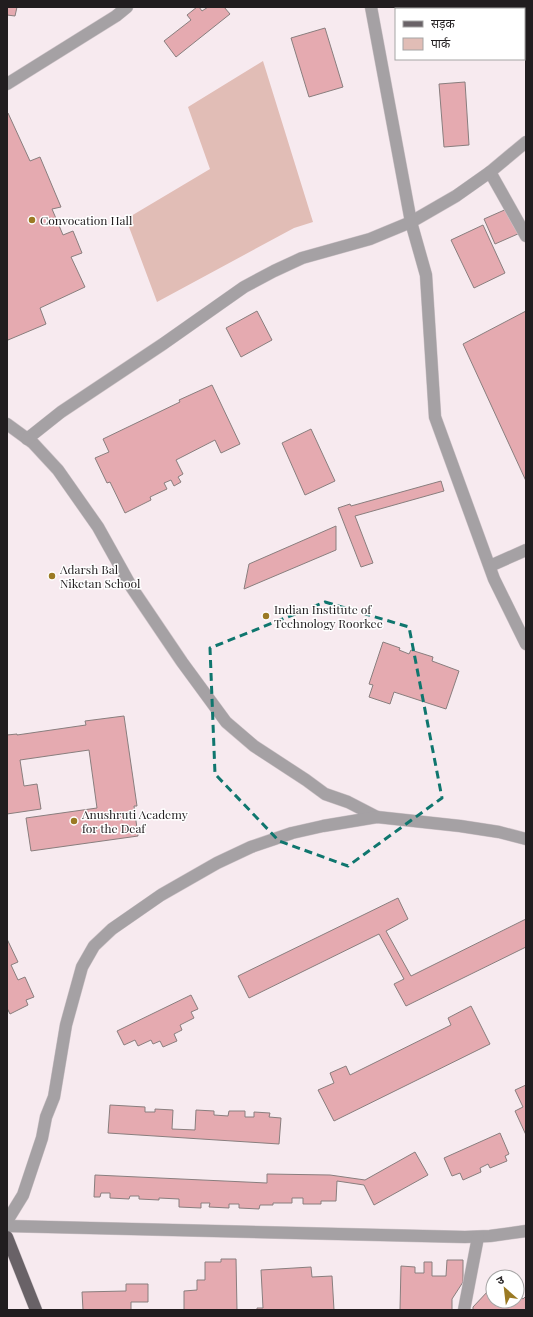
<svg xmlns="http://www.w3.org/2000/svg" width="533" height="1317" viewBox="0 0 533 1317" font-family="'Playfair Display','Noto Sans Devanagari',serif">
<rect width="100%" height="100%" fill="#f7eaef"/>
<polygon fill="#e1bdb6" points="263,61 313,222 294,228 157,302 126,219 210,169 188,107"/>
<g fill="#e5aab0" stroke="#897e7e">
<polygon points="7,7 17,7 15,16 7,15"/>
<polygon points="197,7 199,7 202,11 208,7 224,7 230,14 176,57 164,41 191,20 187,15"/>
<polygon points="420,7 450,7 450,9 421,9"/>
<polygon points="325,28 343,87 309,97 291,38"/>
<polygon points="465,82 469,145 444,147 439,84"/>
<polygon points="7,113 8,113 30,161 40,157 61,207 52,209 63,235 73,231 82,253 71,257 85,287 40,308 46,324 8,340 7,337"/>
<polygon points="509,208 520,233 495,244 484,219"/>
<polygon points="483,225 505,273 474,288 451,240"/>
<polygon points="257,311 272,340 241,357 226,328"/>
<polygon points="526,311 526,481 463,344"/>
<polygon points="212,385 240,444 221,453 215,440 176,460 183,474 178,477 181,482 174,486 171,480 164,483 167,489 150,497 151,500 125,513 110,482 107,483 95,458 109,452 103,439 180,402 179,400"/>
<polygon points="311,429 335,481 305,495 282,443"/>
<polygon points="441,481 444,491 355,516 373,563 361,567 338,508 350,504 351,506"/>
<polygon points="336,526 336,550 244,589 249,564"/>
<polygon points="383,642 400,648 399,650 409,654 411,650 433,657 432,661 459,671 446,709 394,692 390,704 369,697 373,685 369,684"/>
<polygon points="124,716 137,806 134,806 138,836 31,851 26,818 97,808 89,750 20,760 24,786 37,784 41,809 7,814 7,735 17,734 17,735 86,725 85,721"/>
<polygon points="398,898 408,919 386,931 411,976 526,919 526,947 406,1006 394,984 404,979 379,934 249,998 238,976"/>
<polygon points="7,939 18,962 11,965 18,980 25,977 34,997 26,1000 28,1005 10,1014 7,1008"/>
<polygon points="191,995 198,1009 191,1012 194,1018 180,1025 182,1030 174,1034 177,1041 163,1047 160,1041 153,1044 151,1040 138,1046 135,1040 124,1045 117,1031"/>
<polygon points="471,1006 490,1044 334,1121 318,1090 334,1083 330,1073 346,1066 350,1075 451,1025 448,1018"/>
<polygon points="526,1085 526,1135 515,1111 523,1107 515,1090"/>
<polygon points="110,1105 145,1107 145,1112 155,1112 155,1109 173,1110 172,1129 195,1130 196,1110 214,1111 214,1115 228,1116 229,1111 245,1111 245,1117 254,1117 254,1112 270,1113 269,1117 281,1118 279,1144 108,1133"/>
<polygon points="500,1133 509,1154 505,1156 507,1161 490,1168 488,1164 480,1168 481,1172 463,1180 460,1173 452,1176 444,1158"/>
<polygon points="415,1152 428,1175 374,1205 364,1185 337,1181 336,1201 321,1201 321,1204 303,1204 303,1198 292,1198 292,1203 273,1203 273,1205 260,1205 259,1209 239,1208 239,1204 229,1204 229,1208 209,1207 210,1203 201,1203 201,1208 179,1207 179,1199 159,1198 159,1200 139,1199 139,1196 130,1196 129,1199 110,1198 110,1193 101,1193 100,1197 94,1197 95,1175 267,1183 267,1174 330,1175 365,1180"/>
<polygon points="221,1259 236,1259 237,1310 184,1310 184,1291 197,1290 197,1280 205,1280 205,1262 221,1262"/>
<polygon points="447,1260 463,1260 463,1282 452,1299 452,1310 400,1310 401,1266 415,1267 415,1273 424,1273 424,1262 432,1262 432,1276 446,1276"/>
<polygon points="311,1267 312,1277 332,1276 334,1310 257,1310 257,1308 263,1308 261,1270"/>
<polygon points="126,1284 148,1284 148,1302 131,1302 131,1310 83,1310 82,1292 126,1291"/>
<polygon points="489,1290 493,1293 493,1301 517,1301 517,1295 523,1299 526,1296 526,1310 473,1310 473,1307"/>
</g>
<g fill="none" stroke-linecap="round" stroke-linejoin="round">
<defs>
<g id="minor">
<polyline points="371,7 411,222 426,275 435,417 494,579 526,644"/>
<polyline points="7,84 116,16 127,7"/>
<polyline points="490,172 526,236"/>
<polyline points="7,424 33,443 58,470 98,527 132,588 182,662 226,722 254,746 306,780 325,794 348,802 377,817"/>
<polyline points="27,439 61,412 163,344 244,287 274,271 302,258 370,239 411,222 456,196 490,172 526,142"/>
<polyline points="490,566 526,550"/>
<polyline points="7,1221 23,1195 42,1138 46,1117 54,1097 66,1025 82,967 94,946 112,929 161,895 217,863 251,847 292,833 323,826 377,817 460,826 499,832 526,839"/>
<polyline points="7,1226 465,1237 490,1236 526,1231"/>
<polyline points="464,1310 478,1237"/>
</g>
<polyline id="major" points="7,1237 36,1310"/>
</defs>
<use href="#minor" stroke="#d0c5ca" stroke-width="13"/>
<use href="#major" stroke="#d0c5ca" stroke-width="13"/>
<use href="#minor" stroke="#a5a1a4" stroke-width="12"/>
<use href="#major" stroke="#696267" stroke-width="12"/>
</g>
<path fill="none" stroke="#0f766e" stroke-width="3" stroke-dasharray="8 5" stroke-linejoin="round" d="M 325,602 L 409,627 L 442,798 L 348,866 L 279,841 L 215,774 L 210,648 Z"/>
<g fill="#9b7a24" stroke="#fff" stroke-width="1.5">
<circle cx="32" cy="220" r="4"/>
<circle cx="52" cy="576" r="4"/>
<circle cx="266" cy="616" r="4"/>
<circle cx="74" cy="821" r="4"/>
</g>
<g text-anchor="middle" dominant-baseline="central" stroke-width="3" stroke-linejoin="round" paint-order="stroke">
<g font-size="12" fill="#211d1f" stroke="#fff" text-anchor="start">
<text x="40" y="220">Convocation Hall</text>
<text x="60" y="569">Adarsh Bal<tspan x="60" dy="14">Niketan School</tspan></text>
<text x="274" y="609">Indian Institute of<tspan x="274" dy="14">Technology Roorkee</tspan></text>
<text x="82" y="814">Anushruti Academy<tspan x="82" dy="14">for the Deaf</tspan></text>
</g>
</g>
<rect width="533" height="1317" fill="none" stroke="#211d1f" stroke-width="16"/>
<rect x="395" y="8" width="130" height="52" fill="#ffffff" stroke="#a6a5a5"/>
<rect x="403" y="21" width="20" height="6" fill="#696267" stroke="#a6a5a5"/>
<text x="431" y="28" font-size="12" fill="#211d1f">सड़क</text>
<rect x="403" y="38" width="20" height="12" fill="#e1bdb6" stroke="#a6a5a5"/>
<text x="431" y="48" font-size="12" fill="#211d1f">पार्क</text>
<g transform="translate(505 1289) rotate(332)"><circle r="19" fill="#ffffff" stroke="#a6a5a5"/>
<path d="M0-3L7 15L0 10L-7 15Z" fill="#9b7a24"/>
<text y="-6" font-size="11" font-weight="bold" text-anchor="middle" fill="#211d1f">उ</text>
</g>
</svg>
